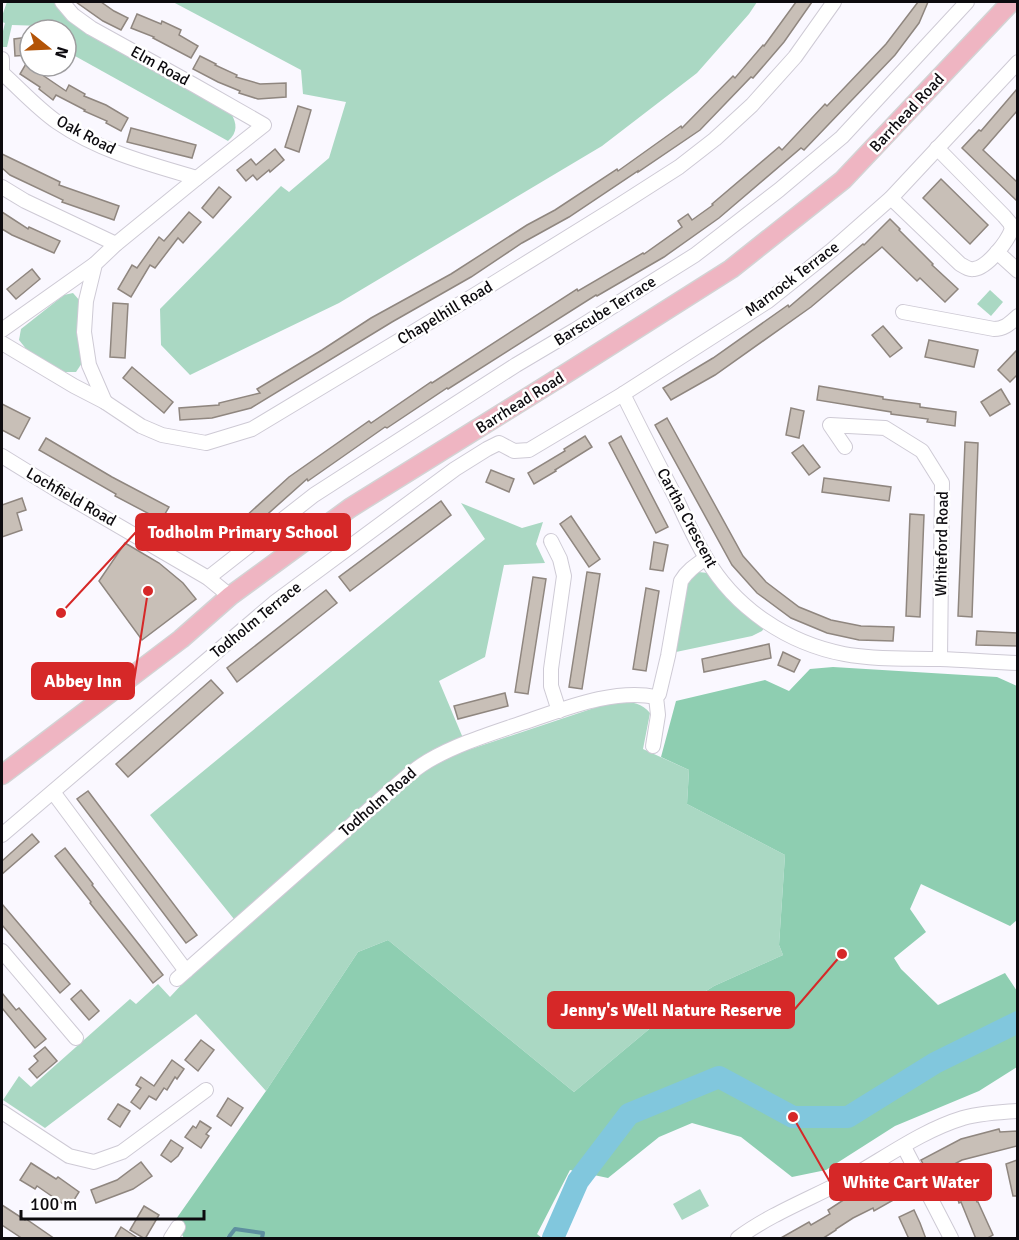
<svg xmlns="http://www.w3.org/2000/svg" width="1019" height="1240" viewBox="0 0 1019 1240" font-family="Signika,sans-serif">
<rect width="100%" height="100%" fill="#faf8ff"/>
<g fill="#aad8c3">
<path d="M 7,2 L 54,2 L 72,21 L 86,33 L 231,113 C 237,124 238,132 228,141 L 66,51 L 66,30 L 46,30 L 43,26 L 12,25 L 7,47 L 2,47 L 2,35 L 5,23 L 2,22 L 2,16 Z"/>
<polygon points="173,2 757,2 749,14 697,73 602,146 339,303 190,375 161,345 160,309 281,186 289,192 329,158 346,102 303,94 301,70"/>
<polygon points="990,290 1003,302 991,316 977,304"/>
<polygon points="73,293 80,301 82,363 76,372 65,372 27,350 19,340 21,329 64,295"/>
<path d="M 461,503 L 522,528 L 543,522 L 536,544 L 545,563 L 504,565 L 485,657 L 439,681 L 468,750 L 612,702 C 626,701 640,701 650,713 L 643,749 L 689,770 L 687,804 L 785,855 L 779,945 L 783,955 L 714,986 L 660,1020 L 574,1092 L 388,940 L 358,952 L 266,1091 L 196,1014 L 45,1128 L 3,1100 L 19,1076 L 31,1087 L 130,999 L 136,1004 L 158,984 L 170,997 L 184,982 L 242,929 L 150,815 L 485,539 Z"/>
<polygon points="698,572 708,573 764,628 762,631 752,636 676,652 688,582 694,575"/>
<polygon points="700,1189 709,1206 682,1220 673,1204"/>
</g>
<polygon fill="#8eceb1" points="833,667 997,677 1017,686 1017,920 1010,926 921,884 910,909 926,932 894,958 901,969 938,1005 1005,973 1017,991 1017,1067 979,1091 895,1126 826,1170 792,1177 741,1137 692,1123 659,1137 608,1178 570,1170 537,1234 542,1238 231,1238 228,1235 225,1238 184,1238 174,1222 266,1091 358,952 388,940 574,1092 660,1020 714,986 783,955 779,945 785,855 687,804 689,770 661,757 676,701 765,680 789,691 810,669"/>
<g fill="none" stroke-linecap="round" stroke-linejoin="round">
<polyline stroke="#5e8f9f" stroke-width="4" points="228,1238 235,1229 263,1233 262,1238"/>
<polyline stroke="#81c7dd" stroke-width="22" points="553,1238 578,1181 629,1114 719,1077 793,1117 848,1117 935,1063 1018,1022"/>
</g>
<g fill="#c8bfb7" stroke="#8f867f" stroke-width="1.5">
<polygon points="76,2 101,2 114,11 128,18 121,30 103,21"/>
<polygon points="796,2 812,2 784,42 753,78 751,77 700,130 638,172 638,171 569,217 522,243 471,277 392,322 251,408 212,418 180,420 179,408 219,405 219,403 260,393 257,389 322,350 371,318 451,274 527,225 555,210 617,169 618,171 681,126 682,128 733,76 735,78 763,45 764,46"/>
<polygon points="918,2 928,2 919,23 895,55 804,150 801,148 719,218 664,257 597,296 596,295 448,389 447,388 387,428 385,427 308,481 307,479 252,528 244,518 289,477 369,421 371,423 431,382 432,383 577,289 578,291 643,253 644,254 682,227 678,221 688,214 692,220 713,205 712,204 779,147 782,150 825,104 827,106 886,44"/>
<polygon points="137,14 161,24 162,21 181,30 179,35 198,46 191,58 153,38 154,37 131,28"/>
<polygon points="28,37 29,55 15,56 14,39"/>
<polygon points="200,56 216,64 215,65 237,75 236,77 260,84 286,83 286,97 258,99 239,93 240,91 218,82 193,69"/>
<polygon points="27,62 30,64 30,66 34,66 42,72 41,74 66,91 69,85 85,94 84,96 106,105 128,118 121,131 106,123 107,121 84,111 85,110 56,95 53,100 39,89 40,87 20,74"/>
<polygon points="1017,89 1017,111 983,150 1017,182 1017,201 962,148 979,130 981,131"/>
<polygon points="298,106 311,110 299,152 285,147"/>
<polygon points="131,128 196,145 192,158 127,142"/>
<polygon points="275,149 284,160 270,172 269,170 257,180 253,175 246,181 237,170 251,159 256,165"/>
<polygon points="2,154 60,182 59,185 119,206 114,220 62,202 63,200 10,175 2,168"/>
<polygon points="941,179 988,225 970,244 923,198"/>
<polygon points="219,187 231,197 213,218 202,208"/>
<polygon points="2,212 28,229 29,227 60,241 54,253 12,235 2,229"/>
<polygon points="189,212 201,222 183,243 178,238 155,268 150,265 131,297 118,289 132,265 137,268 159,237 164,241"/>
<polygon points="890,219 900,229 899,230 933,264 932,265 958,289 945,302 920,278 917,281 882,247 811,307 715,375 671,400 663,388 713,358 788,305 789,307 863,244 864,245"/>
<polygon points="32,269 40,279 16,299 7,289"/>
<polygon points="113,303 128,304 125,358 110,357"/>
<polygon points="883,326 902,348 890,357 872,335"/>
<polygon points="929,340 978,350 974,367 925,357"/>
<polygon points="1017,350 1017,375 1010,382 998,370"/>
<polygon points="132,367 173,402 164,413 123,378"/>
<polygon points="819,386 883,397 883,399 920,404 920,407 956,412 955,426 927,422 928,419 891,414 891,412 817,400"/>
<polygon points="1001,389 1010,404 990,416 981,402"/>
<polygon points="2,404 30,418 19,439 2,430"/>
<polygon points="791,408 804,411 799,438 786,435"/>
<polygon points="667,418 743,556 766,582 799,607 831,620 861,626 894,627 893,641 859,640 827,633 791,618 757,593 732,565 655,425"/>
<polygon points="585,436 592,447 555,470 556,471 534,484 528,473 565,451 564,449"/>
<polygon points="621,436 668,527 656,533 609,443"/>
<polygon points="46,438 112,477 169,507 165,514 238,523 236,536 178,529 115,496 116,494 39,450"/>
<polygon points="965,442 978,443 972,617 958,616"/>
<polygon points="803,445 820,467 809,475 792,453"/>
<polygon points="491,470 514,479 509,492 486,482"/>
<polygon points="824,478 891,487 889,501 822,492"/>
<polygon points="22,498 26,510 17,513 22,530 2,537 2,505"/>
<polygon points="441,501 451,515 350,591 339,577"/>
<polygon points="910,514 924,515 920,617 906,616"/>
<polygon points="571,516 600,559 589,567 560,524"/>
<polygon points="654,542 668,545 663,571 650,569"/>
<polygon points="125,543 159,563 183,583 196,599 142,640 99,581"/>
<polygon points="587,572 600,574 582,689 569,687"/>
<polygon points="533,577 546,579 528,694 515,692"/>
<polygon points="646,588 659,591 646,671 633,669"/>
<polygon points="326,590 337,603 237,682 227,668"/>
<polygon points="977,631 1017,633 1017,646 976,645"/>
<polygon points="769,644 771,658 704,672 702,659"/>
<polygon points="783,652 800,660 794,672 778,665"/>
<polygon points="211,680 223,693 128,777 116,764"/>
<polygon points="505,693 508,706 458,719 454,706"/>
<polygon points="88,791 197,935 186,943 77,799"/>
<polygon points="32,834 39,842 2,874 2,861"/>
<polygon points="65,848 93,884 92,885 163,975 153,983 90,903 91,902 55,856"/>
<polygon points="2,904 70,984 60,993 2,925"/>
<polygon points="81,990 99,1011 89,1020 71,999"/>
<polygon points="2,993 16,1010 19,1008 46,1039 35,1048 2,1008"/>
<polygon points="201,1040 214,1050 198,1071 185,1060"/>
<polygon points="45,1047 57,1061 37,1078 29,1069 38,1061 34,1056"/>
<polygon points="172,1060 184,1069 177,1079 175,1077 167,1090 164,1088 156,1100 149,1096 140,1109 131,1102 141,1088 136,1085 141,1077 154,1086"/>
<polygon points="228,1098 243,1108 231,1126 217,1116"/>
<polygon points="118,1104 130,1111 120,1127 108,1119"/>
<polygon points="200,1121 211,1128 206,1134 209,1136 201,1148 185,1137 193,1126 196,1128"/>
<polygon points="999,1129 1000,1132 1017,1131 1017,1146 962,1160 930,1177 921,1160 961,1139"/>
<polygon points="171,1140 183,1148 178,1156 171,1162 161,1155"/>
<polygon points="1017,1160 1017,1196 1013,1196 1006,1164"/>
<polygon points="141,1162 152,1176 133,1189 96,1203 91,1190 117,1180"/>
<polygon points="31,1163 56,1179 58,1177 79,1192 69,1208 37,1186 35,1189 20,1180"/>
<polygon points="905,1168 914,1186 900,1194 901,1196 895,1199 874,1211 873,1208 853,1218 836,1229 836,1230 822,1239 779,1239 809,1222 811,1225 830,1214 828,1210 845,1199 862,1191 863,1193 888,1179 887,1177"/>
<polygon points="968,1178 977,1202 978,1202 993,1235 986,1239 976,1239 961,1202 959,1203 953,1184"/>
<polygon points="2,1205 25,1220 26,1219 55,1239 23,1239 2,1225"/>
<polygon points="144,1206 159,1215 145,1239 130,1230"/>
<polygon points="914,1210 920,1223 926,1239 909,1239 899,1217"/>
<polygon points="121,1227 139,1239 114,1239"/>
</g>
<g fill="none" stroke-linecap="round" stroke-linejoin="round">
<defs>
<g id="minor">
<polyline points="62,2 73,15 91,28 194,85 264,125 197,178 116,244 95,264 86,301 84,332 89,365 105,402"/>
<path d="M 2,59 L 2,73 C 20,89 37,108 57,122 C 99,151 149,164 197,178"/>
<polyline points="2,187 25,201 116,244"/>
<path d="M 891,198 L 960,264 C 965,267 969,270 974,269 C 988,267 1007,242 1012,229 L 1010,223 L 1004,216 L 937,148"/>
<polyline points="997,252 1018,271"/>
<path d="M 903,312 L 994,329 C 1005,329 1010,323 1018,316"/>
<polyline points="2,330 95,264"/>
<polyline points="2,343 74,386 105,402 141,426 162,435 206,443 252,429 473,296 615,208 679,167 715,139 752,105 795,57 834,2"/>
<path d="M 623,394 C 640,428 657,462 675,496 C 685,517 694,538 706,558 C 735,608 787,643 844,654 C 876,660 908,658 940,659 C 966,660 992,662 1018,663"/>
<polyline points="845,447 830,425 885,428 922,451 942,483 940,659"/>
<polyline points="2,456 57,490 208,578 230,596"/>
<polyline points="551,541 560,559 564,576 551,669 551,686 559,711"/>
<polyline points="208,578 314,495 516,365 575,330 695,255 779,190 842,137 967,2"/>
<path d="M 653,746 L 658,715 L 656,697 L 659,694 L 668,656 L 681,581 C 687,571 696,565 706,558"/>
<polyline points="53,792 186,971"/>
<polyline points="2,835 274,603 455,469 487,449 499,443 514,451 529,450 623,394 768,301 832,250 891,198 1018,62"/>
<polyline points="2,951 76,1038"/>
<path d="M 177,979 L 399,783 C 408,775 418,767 428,761 C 457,744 490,734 522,723 C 562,710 613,688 656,697"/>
<polyline points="2,1112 69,1156 94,1162 122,1152 206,1090"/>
<polyline points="904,1147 951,1238"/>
<polyline points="171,1238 178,1227"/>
<path d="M 738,1238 C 769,1215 807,1200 842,1182 C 881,1161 920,1131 963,1118 C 981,1113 999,1112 1018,1111"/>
</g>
<polyline id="major" points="2,775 181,639 230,596 350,508 570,371 731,269 843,180 1011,2"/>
</defs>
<use href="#minor" stroke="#cecad5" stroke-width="16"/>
<use href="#major" stroke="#d3d3d4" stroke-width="21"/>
<use href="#minor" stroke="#fff" stroke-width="14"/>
<use href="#major" stroke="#efb5c2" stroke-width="18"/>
</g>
<g text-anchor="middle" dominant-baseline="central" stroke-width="5" stroke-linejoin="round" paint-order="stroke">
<g font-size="16" fill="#0d0b0f" stroke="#fff">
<text transform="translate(160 66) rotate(29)">Elm Road</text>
<text transform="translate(907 113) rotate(-47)">Barrhead Road</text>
<text transform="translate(86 135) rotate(28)">Oak Road</text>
<text transform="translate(792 279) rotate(-37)">Marnock Terrace</text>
<text transform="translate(605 311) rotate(-32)">Barscube Terrace</text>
<text transform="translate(445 313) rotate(-31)">Chapelhill Road</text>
<text transform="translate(520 403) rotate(-32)">Barrhead Road</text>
<text transform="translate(71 497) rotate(30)">Lochfield Road</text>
<text transform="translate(687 518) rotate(62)">Cartha Crescent</text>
<text transform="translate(942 544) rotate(-89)">Whiteford Road</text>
<text transform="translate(256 620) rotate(-39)">Todholm Terrace</text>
<text transform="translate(378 802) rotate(-41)">Todholm Road</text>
</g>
</g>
<path fill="none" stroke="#d62828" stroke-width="2" d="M61 613L136 532M148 591L134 681M842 954L794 1010M793 1117L830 1182"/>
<g fill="#d62828" stroke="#fff" stroke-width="2">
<circle cx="61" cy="613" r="6"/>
<circle cx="148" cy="591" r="6"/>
<circle cx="842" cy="954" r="6"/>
<circle cx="793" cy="1117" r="6"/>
</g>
<g fill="#d62828" stroke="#d62828" stroke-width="2">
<rect x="136" y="514" width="214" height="36" rx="6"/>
<rect x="32" y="663" width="102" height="36" rx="6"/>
<rect x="548" y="992" width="246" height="36" rx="6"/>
<rect x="830" y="1164" width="161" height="36" rx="6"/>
</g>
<g font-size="18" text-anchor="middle" font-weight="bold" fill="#fff">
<text x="243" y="538">Todholm Primary School</text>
<text x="83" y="687">Abbey Inn</text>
<text x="671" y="1016">Jenny's Well Nature Reserve</text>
<text x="911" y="1188">White Cart Water</text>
</g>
<rect width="1019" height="1240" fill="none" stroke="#0d0b0f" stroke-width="6"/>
<g transform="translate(48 48) rotate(108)"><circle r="28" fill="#ffffff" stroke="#9e9d9f" stroke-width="1.5"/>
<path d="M0-4.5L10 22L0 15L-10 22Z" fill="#b35407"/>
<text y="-9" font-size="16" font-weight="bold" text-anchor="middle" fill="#0d0b0f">N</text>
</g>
<path d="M21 1210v9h183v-9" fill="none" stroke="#0d0b0f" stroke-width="3"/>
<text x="30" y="1210" font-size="18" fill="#0d0b0f" stroke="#ffffff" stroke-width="4.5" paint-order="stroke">100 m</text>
</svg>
